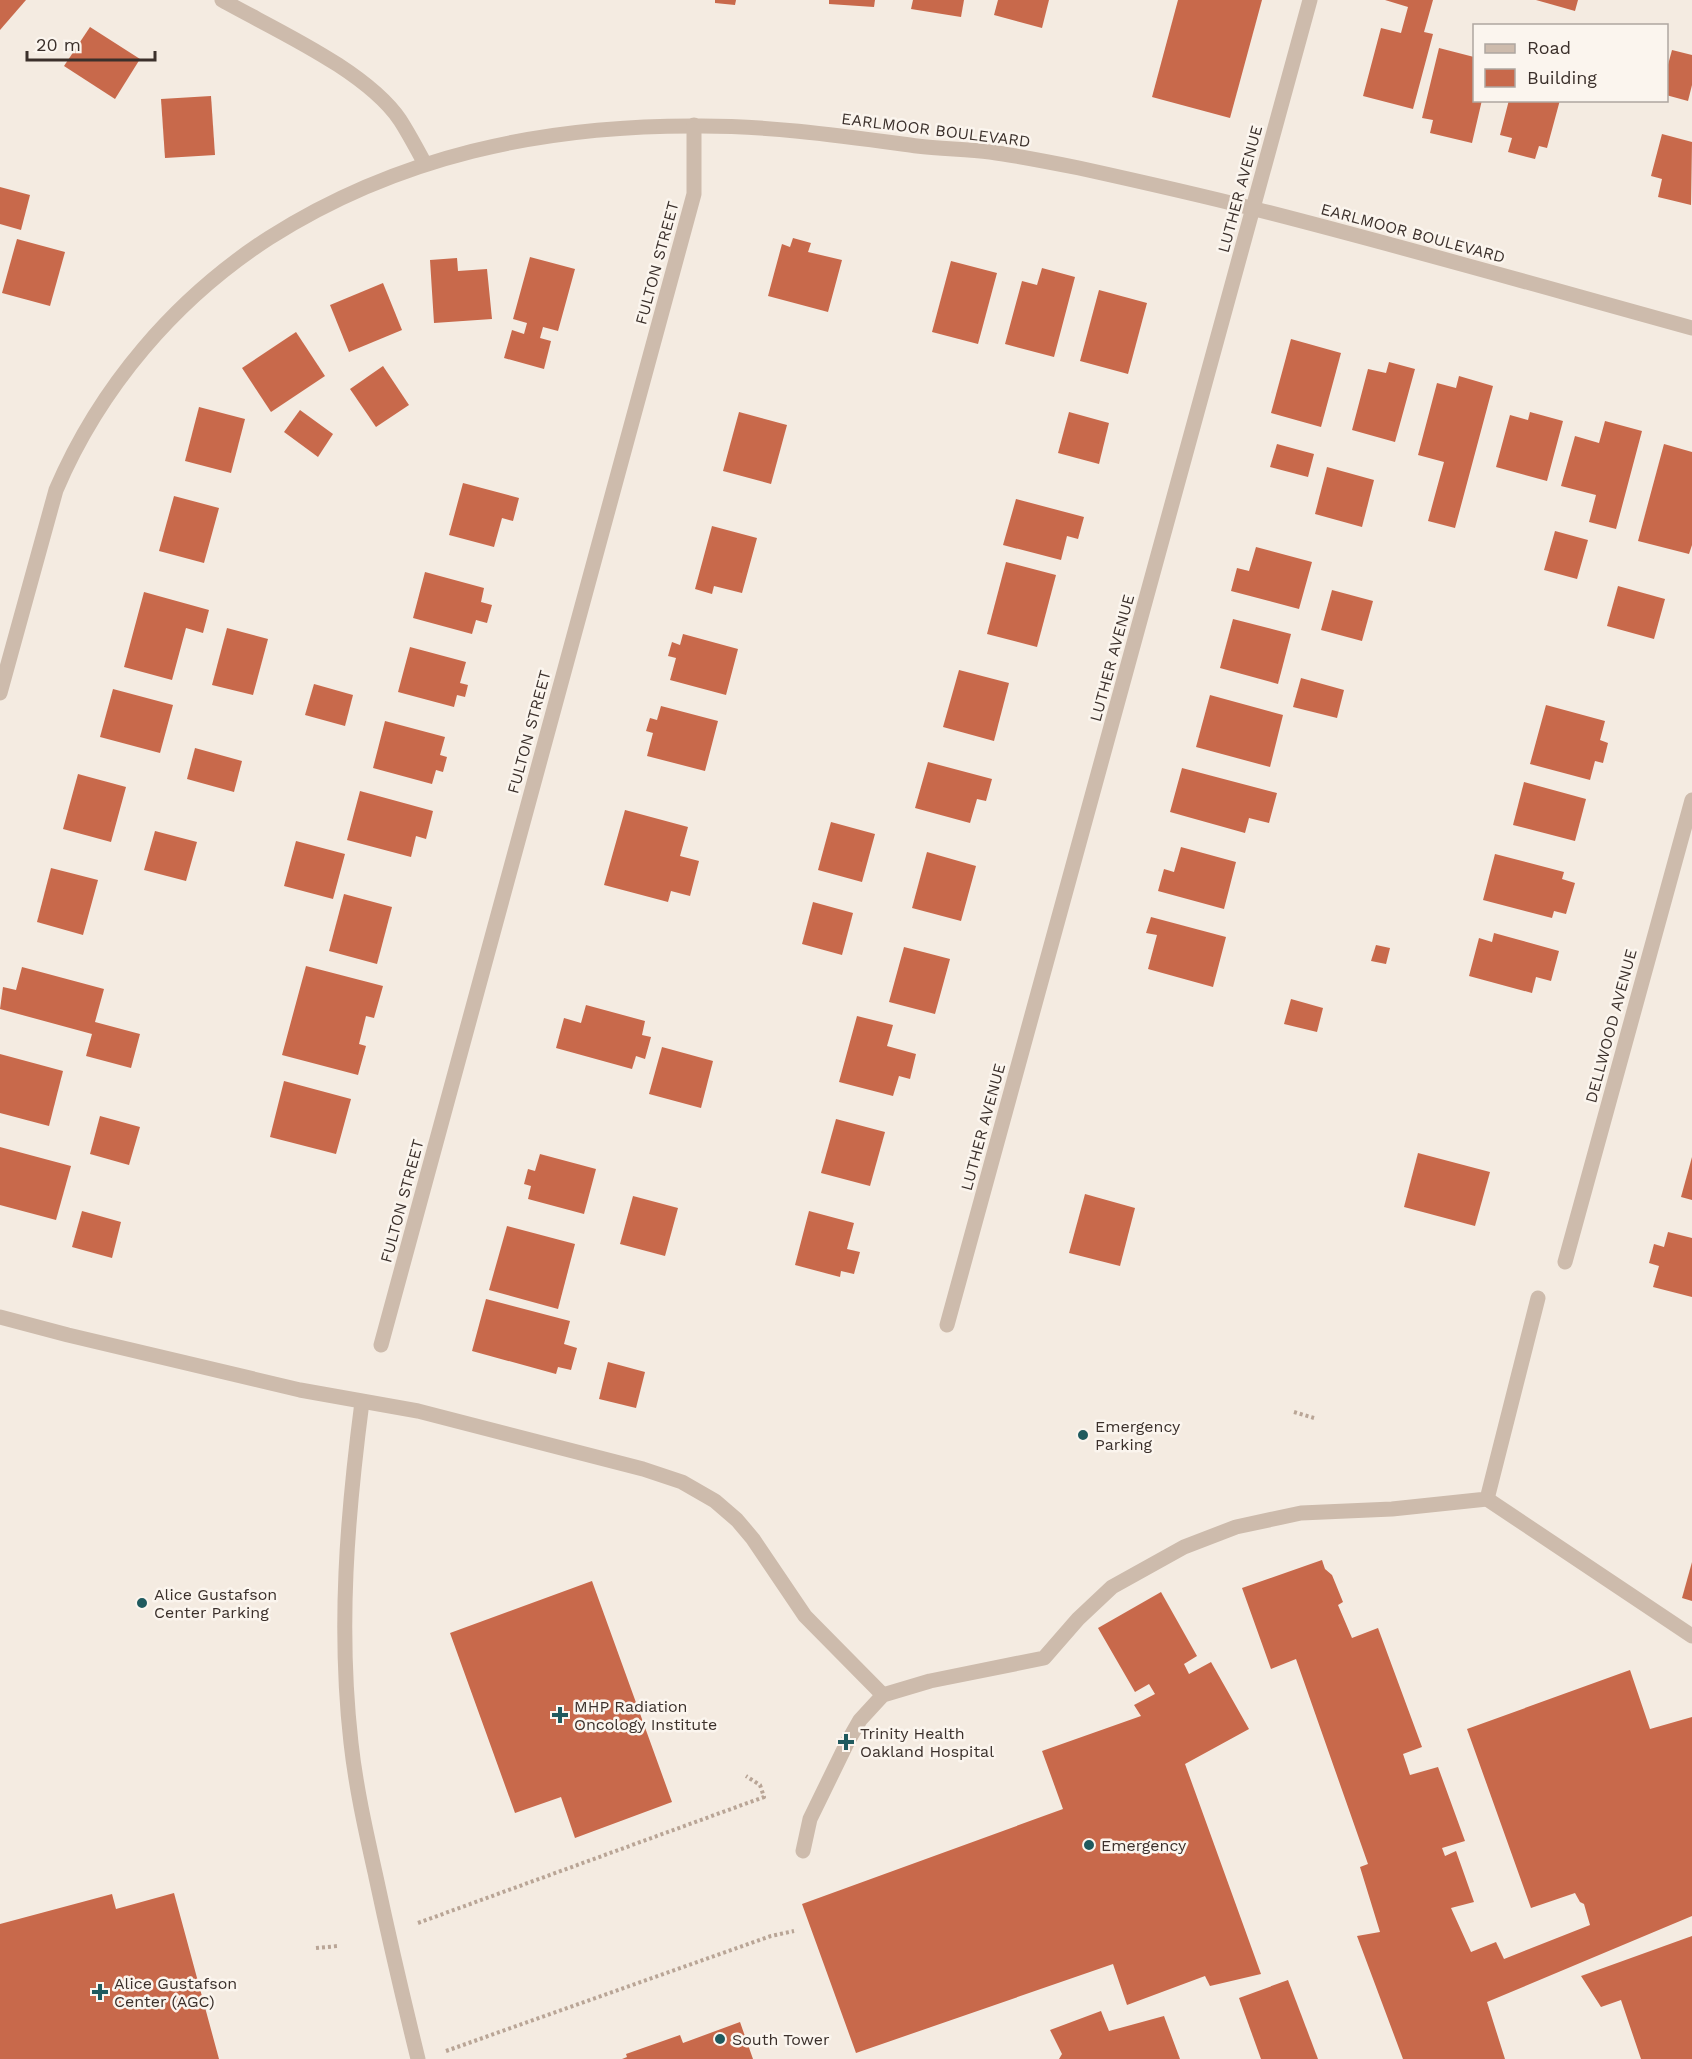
<svg xmlns="http://www.w3.org/2000/svg" width="1692" height="2059" viewBox="0 0 1692 2059" font-family="'Work Sans',sans-serif">
<rect width="100%" height="100%" fill="#f4ebe1"/>
<g fill="#c8694b">
<polygon points="0,0 26,0 0,30"/>
<polygon points="715,0 736,0 735,5 715,3"/>
<polygon points="829,0 875,0 874,7 829,4"/>
<polygon points="913,0 964,0 961,17 911,9"/>
<polygon points="998,0 1049,0 1042,28 994,15"/>
<polygon points="1178,0 1262,0 1230,118 1152,97"/>
<polygon points="1385,0 1433,0 1424,32 1433,34 1413,109 1363,96 1381,28 1401,33 1408,7"/>
<polygon points="1536,0 1578,0 1575,11"/>
<polygon points="90,27 140,59 115,99 64,66"/>
<polygon points="1439,48 1474,57 1474,100 1482,100 1472,143 1430,133 1433,120 1422,118"/>
<polygon points="1672,50 1692,55 1692,85 1688,101 1666,95 1666,72"/>
<polygon points="211,96 215,155 165,158 161,99"/>
<polygon points="1509,100 1560,100 1547,148 1539,146 1535,159 1508,152 1512,138 1500,135"/>
<polygon points="1662,134 1692,142 1691,205 1658,197 1662,179 1651,176"/>
<polygon points="0,187 30,195 21,230 0,224"/>
<polygon points="793,238 811,243 808,252 842,260 828,312 768,296 782,244 790,247"/>
<polygon points="17,239 65,252 50,306 2,293"/>
<polygon points="530,257 575,269 558,331 543,327 540,338 551,341 544,369 504,358 512,330 524,334 527,323 513,319"/>
<polygon points="457,258 458,271 487,269 492,319 434,323 430,260"/>
<polygon points="951,261 997,273 978,344 932,332"/>
<polygon points="1042,268 1075,277 1054,357 1005,344 1022,281 1037,285"/>
<polygon points="383,283 402,330 349,352 330,305"/>
<polygon points="1099,290 1147,303 1128,374 1080,361"/>
<polygon points="296,332 325,376 271,412 242,368"/>
<polygon points="1291,339 1341,353 1321,427 1271,413"/>
<polygon points="1389,362 1415,369 1395,442 1352,430 1368,369 1386,373"/>
<polygon points="383,366 409,405 376,427 350,389"/>
<polygon points="1459,376 1493,386 1455,528 1428,521 1444,462 1418,455 1437,383 1456,388"/>
<polygon points="199,407 245,419 231,473 185,461"/>
<polygon points="300,410 333,434 318,457 284,432"/>
<polygon points="739,412 787,425 771,484 723,471"/>
<polygon points="1069,412 1109,423 1099,464 1058,453"/>
<polygon points="1530,412 1563,421 1547,481 1496,467 1510,415 1528,420"/>
<polygon points="1605,421 1642,431 1616,529 1589,522 1596,495 1561,486 1575,436 1599,443"/>
<polygon points="1277,444 1314,454 1308,477 1270,467"/>
<polygon points="1664,444 1692,452 1692,545 1689,554 1638,541"/>
<polygon points="1327,467 1374,480 1362,527 1315,514"/>
<polygon points="463,483 519,498 513,521 502,518 494,547 449,535"/>
<polygon points="174,496 219,508 204,563 159,551"/>
<polygon points="1016,499 1084,517 1078,539 1067,536 1061,560 1003,545"/>
<polygon points="712,526 757,538 742,593 714,586 712,594 695,589"/>
<polygon points="1555,531 1588,540 1577,579 1544,570"/>
<polygon points="1256,547 1312,562 1299,609 1231,591 1237,568 1249,571"/>
<polygon points="1006,562 1056,575 1037,647 987,634"/>
<polygon points="425,572 484,588 481,602 492,605 487,623 476,620 472,634 413,618"/>
<polygon points="1618,586 1665,599 1654,639 1607,626"/>
<polygon points="1332,590 1373,601 1362,641 1321,630"/>
<polygon points="144,592 209,610 203,633 186,628 172,680 124,667"/>
<polygon points="1233,619 1291,634 1278,684 1220,668"/>
<polygon points="227,628 268,639 253,695 212,685"/>
<polygon points="683,634 738,649 726,695 670,680 676,658 668,656 672,642 680,645"/>
<polygon points="410,647 466,662 460,683 468,685 465,697 457,695 454,707 398,692"/>
<polygon points="959,670 1009,683 994,741 943,727"/>
<polygon points="1301,678 1344,690 1337,718 1293,707"/>
<polygon points="314,684 353,695 345,726 305,715"/>
<polygon points="113,689 173,705 160,753 100,737"/>
<polygon points="1210,695 1283,715 1270,767 1196,747"/>
<polygon points="1546,705 1605,721 1600,740 1608,743 1603,763 1595,761 1590,780 1530,764"/>
<polygon points="661,706 718,721 705,771 647,756 653,733 646,731 650,718 657,720"/>
<polygon points="385,721 445,737 440,755 447,757 443,772 436,770 432,784 373,768"/>
<polygon points="195,748 242,761 234,792 187,779"/>
<polygon points="928,762 992,779 986,801 977,799 970,823 915,808"/>
<polygon points="1182,768 1277,793 1269,823 1249,818 1245,833 1170,812"/>
<polygon points="78,774 126,787 111,842 63,829"/>
<polygon points="1524,782 1586,799 1575,841 1513,825"/>
<polygon points="360,791 433,811 426,839 416,836 411,857 347,840"/>
<polygon points="625,810 688,827 680,856 699,861 690,896 671,891 668,902 604,885"/>
<polygon points="831,822 875,834 862,882 818,870"/>
<polygon points="155,831 197,842 186,881 144,870"/>
<polygon points="296,841 345,854 333,899 284,886"/>
<polygon points="1181,847 1236,862 1224,909 1158,891 1164,869 1174,872"/>
<polygon points="927,852 976,866 961,921 912,908"/>
<polygon points="1495,854 1564,872 1562,879 1575,883 1566,914 1554,911 1552,918 1483,900"/>
<polygon points="51,868 98,880 83,935 37,922"/>
<polygon points="344,894 392,907 377,964 329,951"/>
<polygon points="813,902 853,913 842,955 802,944"/>
<polygon points="1151,917 1226,937 1213,987 1148,969 1157,935 1146,933"/>
<polygon points="1494,933 1559,951 1551,981 1536,977 1532,993 1469,976 1479,938 1492,942"/>
<polygon points="1376,945 1390,948 1386,964 1371,961"/>
<polygon points="904,947 950,959 935,1014 889,1002"/>
<polygon points="306,966 383,986 374,1018 366,1016 359,1044 366,1046 358,1075 282,1055"/>
<polygon points="22,967 104,989 95,1022 140,1034 131,1068 86,1056 92,1034 0,1009 3,987 16,990"/>
<polygon points="1291,999 1323,1008 1317,1032 1284,1024"/>
<polygon points="586,1005 645,1021 642,1035 651,1037 645,1059 636,1056 632,1069 556,1048 564,1018 581,1023"/>
<polygon points="857,1016 893,1025 887,1046 916,1054 910,1079 899,1076 893,1096 839,1082"/>
<polygon points="662,1047 713,1061 701,1108 649,1094"/>
<polygon points="0,1054 63,1071 49,1126 0,1113"/>
<polygon points="284,1081 351,1099 336,1154 270,1137"/>
<polygon points="100,1116 140,1127 129,1165 90,1154"/>
<polygon points="836,1119 885,1132 870,1186 821,1173"/>
<polygon points="0,1147 71,1166 56,1220 0,1205"/>
<polygon points="1418,1153 1490,1172 1475,1226 1404,1207"/>
<polygon points="540,1154 596,1169 584,1214 528,1199 531,1186 524,1184 528,1169 535,1171"/>
<polygon points="1692,1157 1692,1200 1681,1197"/>
<polygon points="1085,1194 1135,1208 1120,1266 1069,1253"/>
<polygon points="633,1196 678,1208 665,1256 620,1244"/>
<polygon points="82,1211 121,1222 112,1258 72,1247"/>
<polygon points="809,1211 854,1223 847,1249 860,1252 854,1274 841,1271 840,1277 795,1265"/>
<polygon points="507,1226 575,1244 558,1309 489,1290"/>
<polygon points="1668,1232 1692,1238 1692,1297 1653,1287 1659,1266 1649,1263 1654,1244 1664,1247"/>
<polygon points="486,1299 570,1321 564,1344 577,1348 571,1370 558,1367 556,1374 472,1351"/>
<polygon points="608,1362 645,1372 636,1408 599,1399"/>
<polygon points="1322,1560 1325,1569 1332,1575 1343,1602 1338,1605 1352,1638 1378,1628 1422,1747 1403,1754 1410,1775 1438,1767 1465,1841 1442,1848 1445,1856 1456,1851 1474,1902 1451,1908 1471,1952 1496,1942 1504,1959 1590,1925 1584,1904 1580,1902 1575,1893 1531,1908 1467,1729 1630,1670 1650,1729 1692,1717 1692,1916 1487,2002 1505,2059 1403,2059 1357,1936 1380,1932 1360,1867 1368,1864 1296,1659 1271,1669 1242,1588"/>
<polygon points="1692,1562 1692,1601 1682,1598"/>
<polygon points="592,1581 672,1802 575,1838 561,1797 515,1813 450,1633"/>
<polygon points="1161,1592 1197,1656 1184,1664 1189,1674 1211,1662 1249,1729 1185,1764 1261,1974 1210,1986 1205,1976 1127,2005 1113,1964 856,2053 802,1904 1063,1809 1042,1751 1141,1716 1134,1705 1155,1694 1149,1684 1135,1692 1098,1628"/>
<polygon points="174,1893 219,2059 0,2059 0,1924 112,1894 116,1909"/>
<polygon points="1692,1936 1692,2059 1641,2059 1621,2000 1601,2007 1581,1976"/>
<polygon points="1288,1980 1318,2059 1261,2059 1239,1998"/>
<polygon points="1101,2011 1109,2031 1164,2016 1180,2059 1059,2059 1062,2054 1050,2030"/>
<polygon points="740,2022 753,2059 622,2059 627,2057 626,2054 680,2035 683,2043"/>
</g>
<g fill="none" stroke-linecap="round" stroke-linejoin="round">
<g stroke="#b9a596" stroke-width="4" stroke-dasharray="3 3" stroke-linecap="butt">
<polyline points="1294,1412 1314,1418"/>
<polyline points="418,1923 764,1797 760,1785 746,1776"/>
<polyline points="316,1948 338,1946"/>
<polyline points="446,2051 771,1936 794,1931"/>
</g>
<g stroke="#cdbbac" stroke-width="15">
<path d="M 222,0 C 275,30 366,70 400,120 C 409,134 417,149 425,164"/>
<path d="M 0,693 L 56,490 C 100,387 175,299 269,238 C 398,156 541,126 692,126 C 767,125 843,136 917,146 C 941,149 966,149 990,152 C 1019,156 1049,162 1079,168 C 1138,181 1196,194 1255,209 C 1401,246 1547,288 1692,328"/>
<polyline points="1565,1262 1692,800"/>
<polyline points="0,1317 68,1335 300,1390 418,1411 643,1469 682,1482 715,1501 737,1520 753,1539 805,1616 883,1695"/>
<polyline points="947,1325 1310,0"/>
<polyline points="381,1345 694,194 694,125"/>
<path d="M 362,1402 C 347,1517 338,1627 351,1743 C 356,1788 366,1832 376,1877 C 389,1938 403,1998 418,2059"/>
<polyline points="1487,1499 1692,1636"/>
<polyline points="803,1851 810,1819 848,1741 860,1720 883,1695 930,1681 1044,1658 1078,1619 1112,1587 1184,1547 1236,1527 1301,1513 1392,1509 1487,1499 1538,1298"/>
</g>
</g>
<g fill="#1f5a5e" stroke="#fbf5ee" stroke-width="2">
<circle cx="1083" cy="1435" r="6"/>
<circle cx="142" cy="1603" r="6"/>
<path d="M557 1706h6v6h6v6h-6v6h-6v-6h-6v-6h6z"/>
<path d="M843 1733h6v6h6v6h-6v6h-6v-6h-6v-6h6z"/>
<circle cx="1089" cy="1845" r="6"/>
<path d="M97 1983h6v6h6v6h-6v6h-6v-6h-6v-6h6z"/>
<circle cx="720" cy="2039" r="6"/>
</g>
<g text-anchor="middle" dominant-baseline="central" stroke-width="5" stroke-linejoin="round" paint-order="stroke">
<g font-size="16" fill="#3b302b" stroke="#fbf5ee">
<text transform="translate(936 130) rotate(7)">EARLMOOR BOULEVARD</text>
<text transform="translate(1240 189) rotate(-75)">LUTHER AVENUE</text>
<text transform="translate(1413 233) rotate(15)">EARLMOOR BOULEVARD</text>
<text transform="translate(657 263) rotate(-75)">FULTON STREET</text>
<text transform="translate(1112 658) rotate(-75)">LUTHER AVENUE</text>
<text transform="translate(529 732) rotate(-75)">FULTON STREET</text>
<text transform="translate(1611 1026) rotate(-75)">DELLWOOD AVENUE</text>
<text transform="translate(983 1127) rotate(-75)">LUTHER AVENUE</text>
<text transform="translate(402 1201) rotate(-75)">FULTON STREET</text>
</g>
<g font-size="16" fill="#3b302b" stroke="#fbf5ee" text-anchor="start">
<text x="1095" y="1426">Emergency<tspan x="1095" dy="18">Parking</tspan></text>
<text x="154" y="1594">Alice Gustafson<tspan x="154" dy="18">Center Parking</tspan></text>
<text x="574" y="1706">MHP Radiation<tspan x="574" dy="18">Oncology Institute</tspan></text>
<text x="860" y="1733">Trinity Health<tspan x="860" dy="18">Oakland Hospital</tspan></text>
<text x="1101" y="1845">Emergency</text>
<text x="114" y="1983">Alice Gustafson<tspan x="114" dy="18">Center (AGC)</tspan></text>
<text x="732" y="2039">South Tower</text>
</g>
</g>
<rect x="1473" y="24" width="195" height="78" fill="#fbf5ee" stroke="#aea6a0" stroke-width="1.5"/>
<rect x="1485" y="44" width="30" height="9" fill="#cdbbac" stroke="#aea6a0" stroke-width="1.5"/>
<text x="1527" y="54" font-size="18" fill="#3b302b">Road</text>
<rect x="1485" y="69" width="30" height="18" fill="#c8694b" stroke="#aea6a0" stroke-width="1.5"/>
<text x="1527" y="84" font-size="18" fill="#3b302b">Building</text>
<path d="M27 51v9h128v-9" fill="none" stroke="#3b302b" stroke-width="3"/>
<text x="36" y="51" font-size="18" fill="#3b302b" stroke="#fbf5ee" stroke-width="4.5" paint-order="stroke">20 m</text>
</svg>
